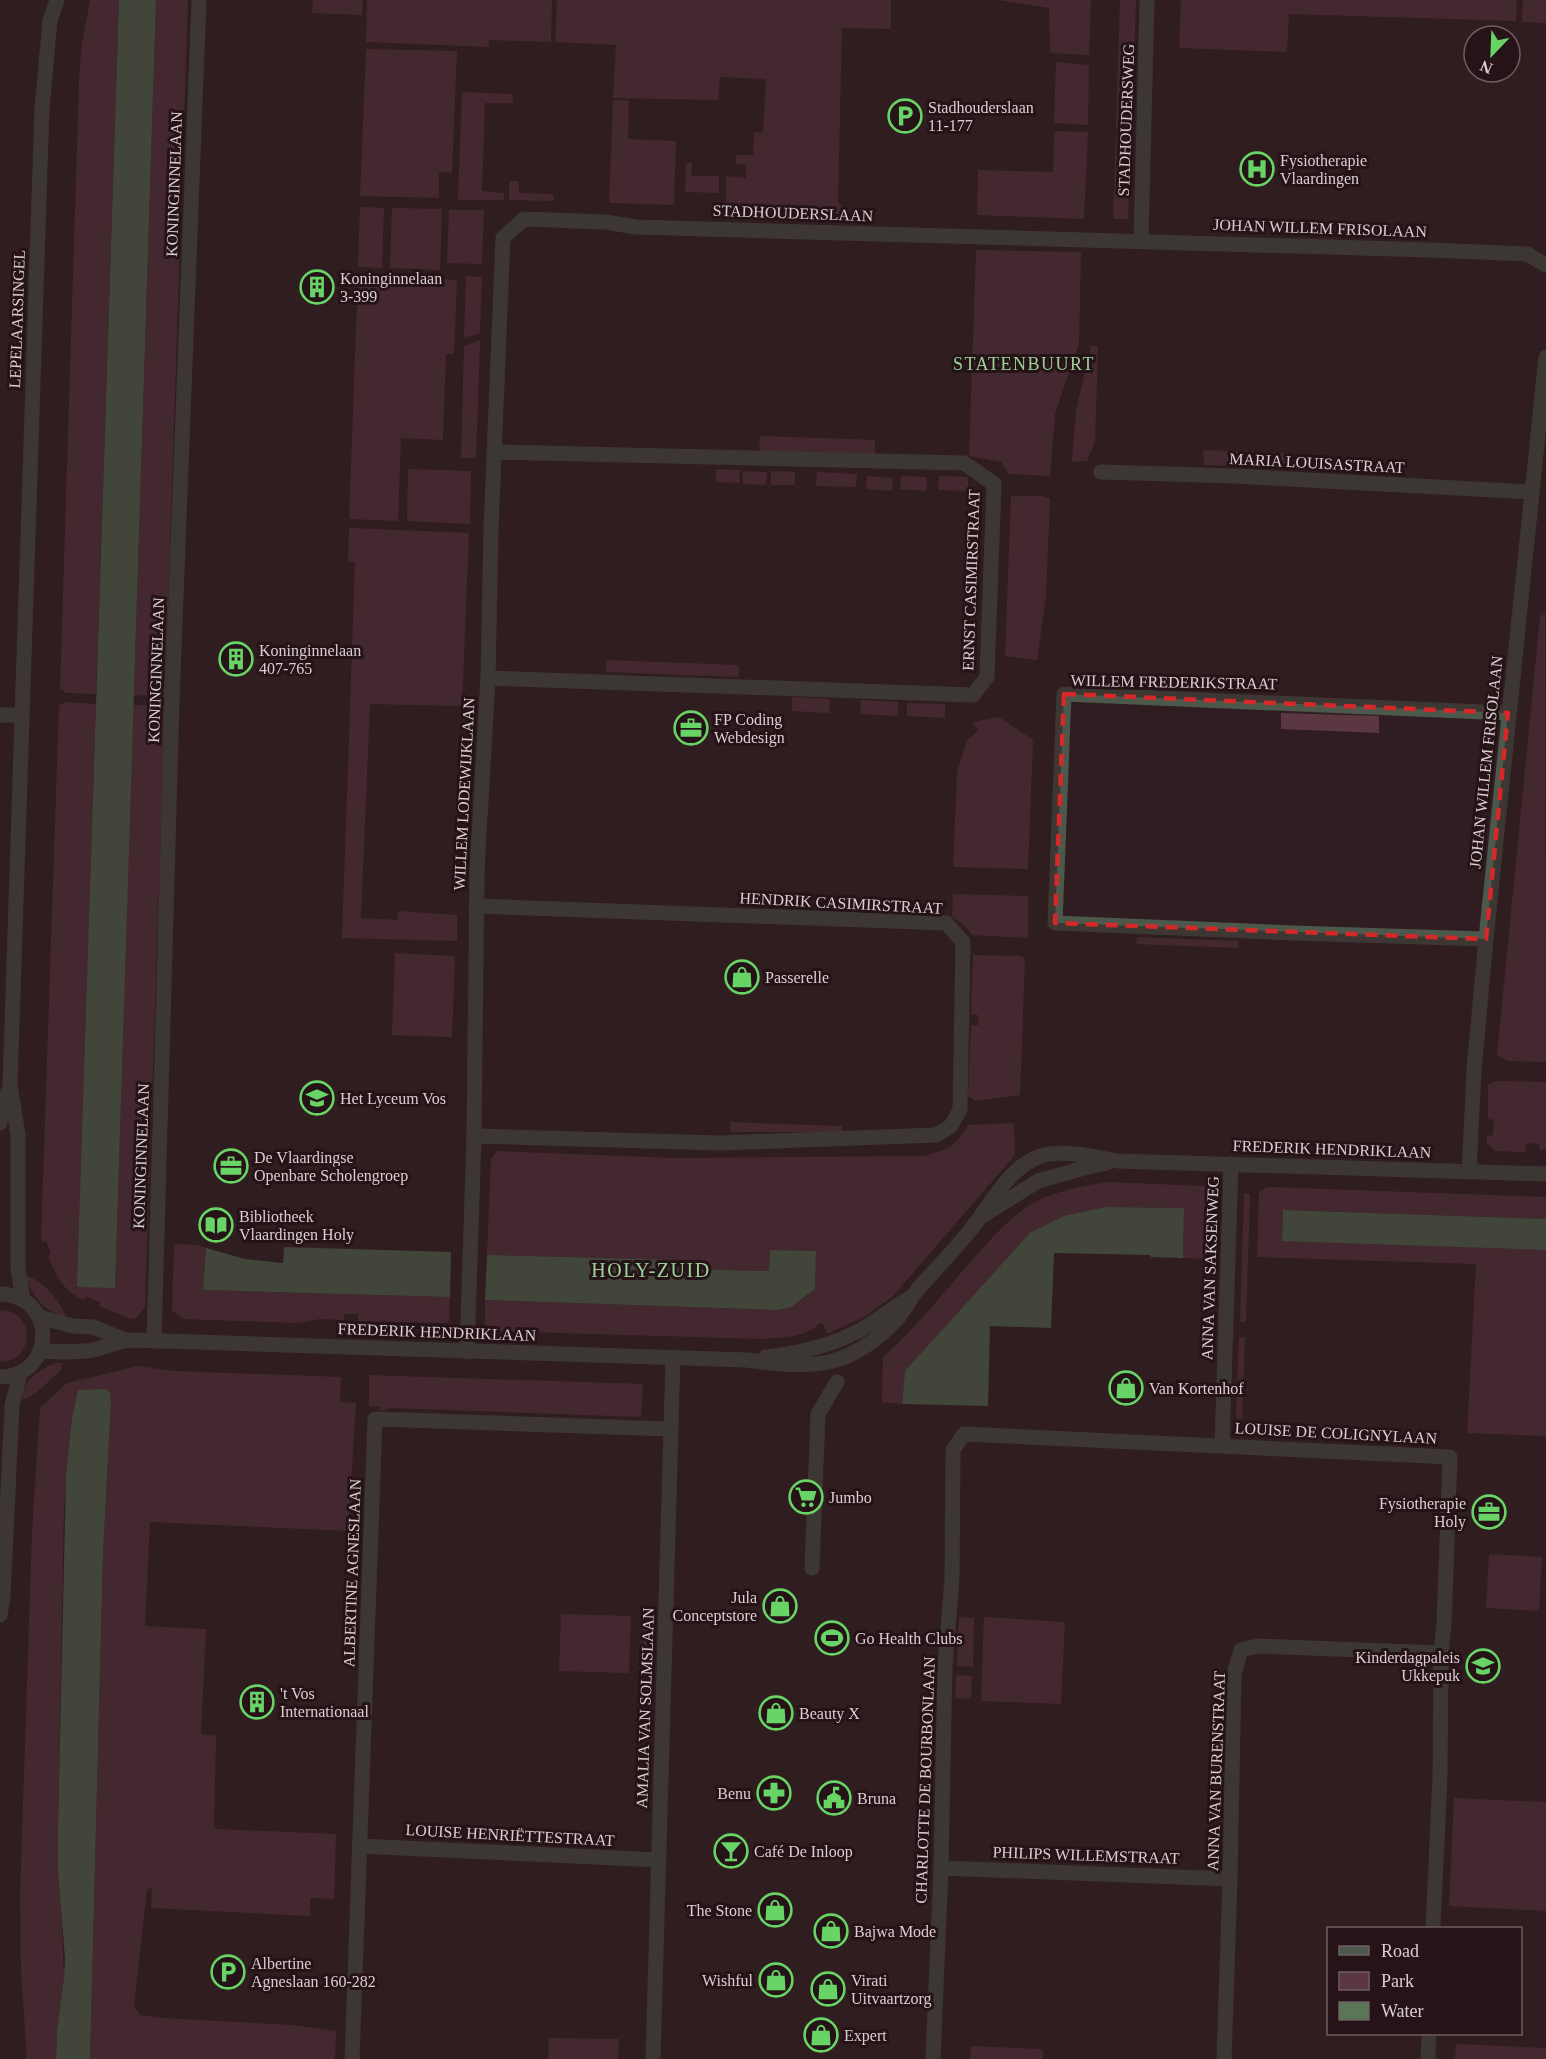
<svg xmlns="http://www.w3.org/2000/svg" width="1546" height="2059" viewBox="0 0 1546 2059" font-family="'Times New Roman',serif">
<rect width="100%" height="100%" fill="#2f1d21"/>
<g fill="#5b3741">
<polygon points="90,0 119,0 96,694 66,693 60,689 79,81 81,50"/>
<polygon points="156,0 188,0 165,697 134,695"/>
<polygon points="313,0 363,0 362,15 312,13"/>
<polygon points="367,0 552,0 551,42 489,40 489,47 366,42"/>
<polygon points="557,0 891,0 891,29 842,28 838,201 844,209 844,215 841,217 813,216 812,210 726,207 726,176 746,178 746,165 736,164 736,155 753,155 754,132 763,133 766,79 720,77 718,100 613,98 616,45 555,42"/>
<polygon points="998,0 1091,0 1089,55 1050,53 1049,8"/>
<polygon points="1120,0 1136,0 1132,131 1116,130"/>
<polygon points="1181,0 1517,0 1516,21 1289,14 1287,52 1179,48"/>
<polygon points="1523,0 1546,0 1546,23 1522,22"/>
<polygon points="366,49 457,51 452,173 439,172 439,198 360,196"/>
<polygon points="1056,62 1089,65 1088,125 1054,123"/>
<polygon points="462,92 513,94 513,103 485,103 482,191 504,193 504,200 458,200"/>
<polygon points="613,100 629,101 628,139 676,141 674,205 609,203"/>
<polygon points="1056,131 1088,132 1084,219 977,215 978,170 1053,172 1054,134"/>
<polygon points="1116,137 1131,137 1128,219 1113,219"/>
<polygon points="686,163 692,163 691,176 719,176 719,193 685,192"/>
<polygon points="509,181 519,181 519,193 553,194 554,201 509,200"/>
<polygon points="360,207 384,208 382,268 358,267"/>
<polygon points="392,208 442,209 440,270 390,268"/>
<polygon points="449,210 484,210 482,264 447,263"/>
<polygon points="976,250 1081,252 1079,343 1055,414 1050,476 1009,474 1001,462 969,456"/>
<polygon points="358,276 457,280 454,354 446,354 443,440 401,438 398,521 349,519"/>
<polygon points="466,276 482,277 480,333 464,338"/>
<polygon points="480,340 476,458 461,458 464,346"/>
<polygon points="1091,346 1098,346 1095,442 1087,461 1072,462 1076,410"/>
<polygon points="760,436 875,440 875,454 759,451"/>
<polygon points="1203,450 1284,453 1291,457 1292,468 1204,465"/>
<polygon points="408,469 471,471 470,524 407,521"/>
<polygon points="716,469 740,470 739,483 716,482"/>
<polygon points="743,471 767,472 766,485 743,484"/>
<polygon points="771,471 795,472 795,485 771,485"/>
<polygon points="817,472 857,474 856,487 816,486"/>
<polygon points="867,476 893,478 892,491 866,489"/>
<polygon points="901,476 927,477 926,491 900,489"/>
<polygon points="939,476 968,477 968,491 938,490"/>
<polygon points="1011,496 1042,496 1050,498 1046,596 1037,660 1005,656"/>
<polygon points="349,528 469,533 462,706 370,704 361,918 397,920 398,911 457,915 457,941 342,938 355,563 348,562"/>
<polygon points="1545,613 1546,1062 1507,1061 1497,1055 1540,617"/>
<polygon points="606,660 739,665 739,677 606,672"/>
<polygon points="792,697 830,699 829,713 792,711"/>
<polygon points="861,700 898,702 898,716 860,714"/>
<path d="M 66,702 L 96,704 L 78,1287 L 115,1287 L 133,705 L 165,706 L 145,1307 L 135,1319 L 128,1318 L 99,1306 L 100,1302 L 87,1297 L 84,1300 C 64,1292 56,1276 48,1256 L 51,1254 L 46,1241 L 43,1242 L 41,1238 L 59,705 Z"/>
<polygon points="907,703 945,704 945,718 907,716"/>
<polygon points="1281,713 1379,716 1379,733 1281,729"/>
<polygon points="999,717 1033,740 1028,869 953,867 957,772 967,741 978,730 972,722"/>
<polygon points="953,894 1028,896 1028,938 972,935 964,925 952,917"/>
<polygon points="1137,937 1238,941 1239,948 1136,944"/>
<polygon points="395,953 455,956 452,1037 392,1035"/>
<polygon points="973,955 1021,956 1025,959 1020,1095 975,1101 968,1096 971,1025 979,1025 978,1015 971,1014"/>
<polygon points="1496,1081 1546,1082 1546,1149 1540,1150 1539,1144 1526,1143 1525,1152 1495,1151 1487,1143 1487,1136 1493,1135 1494,1120 1488,1119 1488,1085"/>
<polygon points="730,1122 842,1126 842,1132 731,1132"/>
<path d="M 1014,1123 L 1015,1155 L 893,1296 L 864,1317 L 827,1334 L 824,1325 L 820,1323 C 804,1338 784,1337 763,1339 L 493,1331 L 485,1324 L 485,1300 L 777,1310 L 800,1301 L 815,1289 L 816,1251 L 770,1250 L 769,1271 L 679,1269 L 679,1260 L 487,1255 L 491,1159 L 497,1151 L 673,1158 L 923,1156 C 947,1150 956,1147 968,1125 Z"/>
<path d="M 1109,1182 L 1204,1186 L 1210,1192 L 1207,1259 L 1183,1258 L 1184,1208 L 1106,1207 L 905,1371 L 902,1404 L 882,1402 L 883,1357 C 912,1331 936,1302 961,1273 C 986,1245 1011,1211 1046,1197 C 1066,1189 1087,1185 1109,1182 Z"/>
<polygon points="1267,1187 1546,1197 1546,1219 1283,1210 1282,1240 1546,1250 1546,1436 1467,1433 1476,1264 1257,1257 1259,1192"/>
<polygon points="1244,1193 1250,1194 1246,1322 1240,1322"/>
<polygon points="174,1244 197,1245 206,1248 203,1290 450,1297 449,1322 445,1323 358,1321 358,1314 344,1314 344,1320 320,1319 297,1323 184,1319 172,1311"/>
<path d="M 28,1276 C 45,1284 57,1297 65,1314 L 65,1317 C 44,1311 33,1297 26,1277 Z"/>
<path d="M 0,1310 C 36,1311 36,1361 0,1362 Z"/>
<polygon points="1239,1337 1245,1337 1242,1420 1237,1419 1236,1415"/>
<path d="M 56,1363 L 62,1363 L 61,1370 L 36,1393 L 23,1400 C 20,1382 41,1368 56,1363 Z"/>
<polygon points="138,1366 174,1371 341,1377 340,1402 356,1403 348,1531 150,1522 145,1626 206,1629 201,1734 216,1736 214,1827 217,1829 336,1834 334,1899 310,1898 310,1916 151,1908 152,1888 147,1889 134,2006 140,2015 161,2018 292,2025 336,2031 335,2059 90,2059 103,1553 111,1402 110,1392 72,1419 64,1506 58,1829 64,1977 57,2031 56,2059 27,2059 21,1971 20,1895 32,1532 40,1408 67,1383"/>
<polygon points="369,1375 643,1384 641,1417 391,1408 380,1411 380,1407 369,1406"/>
<polygon points="1489,1554 1542,1557 1539,1611 1486,1608"/>
<polygon points="561,1614 631,1616 629,1673 559,1671"/>
<polygon points="644,1616 655,1617 653,1675 642,1675"/>
<polygon points="959,1617 974,1618 973,1667 957,1666"/>
<polygon points="984,1617 1065,1622 1061,1704 981,1701"/>
<polygon points="956,1675 972,1676 971,1699 955,1698"/>
<polygon points="1454,1798 1546,1802 1546,1911 1449,1906"/>
<polygon points="549,2038 619,2039 618,2059 548,2059"/>
<polygon points="1456,2044 1546,2048 1546,2059 1455,2059"/>
<polygon points="971,2046 1043,2049 1043,2059 970,2059"/>
</g>
<g fill="#597657">
<polygon points="119,0 156,0 115,1288 77,1287"/>
<polygon points="1106,1207 1184,1208 1183,1258 1151,1257 1150,1255 1054,1253 1051,1328 990,1326 988,1406 902,1404 905,1371 1030,1233 1064,1216"/>
<polygon points="1283,1210 1546,1219 1546,1250 1282,1241"/>
<polygon points="284,1247 451,1252 450,1297 203,1290 206,1248 245,1259 283,1263"/>
<polygon points="770,1250 816,1251 815,1289 791,1307 777,1310 485,1300 487,1255 679,1260 679,1269 769,1271"/>
<polygon points="106,1389 110,1392 111,1402 103,1553 90,2059 56,2059 57,2031 64,1977 65,1959 58,1869 58,1829 66,1476 72,1419 78,1390"/>
</g>
<g fill="none" stroke-linecap="round" stroke-linejoin="round">
<polyline stroke="#4c584b" stroke-width="15" points="812,1568 818,1414 837,1382"/>
<g stroke="#4c584b" stroke-width="15">
<polyline points="1141,241 1147,0"/>
<polyline points="1101,472 1235,476 1531,492"/>
<polyline points="488,678 973,695 987,677 994,484 964,463 494,452"/>
<polyline points="0,715 22,715"/>
<polyline points="1486,939 1293,933 1055,923 1064,694 1508,713"/>
<polyline points="474,1136 720,1143 936,1135 951,1126 960,1109 963,942 946,923 476,906"/>
<polyline points="1469,1172 1474,1070 1486,939 1546,357"/>
<polyline points="984,1215 1038,1181 1088,1167 1107,1163"/>
<polyline points="39,1317 73,1326 93,1327 125,1340"/>
<polyline points="154,1341 172,701 199,0"/>
<path d="M 40,1351 C 58,1352 75,1353 93,1350 C 107,1347 119,1340 134,1340 L 747,1360 C 812,1369 849,1370 897,1319 C 905,1310 910,1298 918,1289 C 938,1266 963,1242 980,1217 C 996,1195 1013,1165 1041,1156 C 1063,1149 1095,1157 1118,1161 L 1546,1174"/>
<polyline points="467,1352 474,1136 477,870 488,678 491,529 503,238 524,219 605,222 636,227 1431,250 1527,254 1546,265"/>
<path d="M 766,1357 C 800,1353 839,1344 869,1325 C 882,1317 894,1307 908,1299"/>
<polyline points="1222,1445 1231,1164"/>
<polyline points="359,1846 659,1860"/>
<polyline points="941,1868 1230,1879"/>
<polyline points="352,2059 375,1419 671,1429"/>
<polyline points="653,2059 673,1357"/>
<polyline points="933,2059 941,1868 945,1665 952,1579 953,1450 964,1434 1450,1457 1444,1625 1441,1653 1440,1777 1433,1928"/>
<polyline points="1224,2059 1230,1879 1234,1674 1241,1650 1258,1646 1441,1653"/>
<polyline points="1428,2059 1429,2034"/>
</g>
<g stroke="#4c584b" stroke-width="15">
<polyline points="0,1123 8,1091"/>
<path d="M 0,1294 C 57,1295 57,1376 0,1377"/>
<polyline points="23,1300 18,1267 18,1135 10,1085 42,108 50,21 57,0"/>
<polyline points="0,1615 3,1597 12,1406 20,1373"/>
</g>
</g>
<path d="M0 0H1546V2059H0ZM 1064,694 L 1508,713 L 1486,939 L 1055,923 Z" fill="#2f1d21" fill-opacity=".55" fill-rule="evenodd"/>
<path fill="none" stroke="#d62828" stroke-width="4.5" stroke-dasharray="12 8" stroke-linejoin="round" d="M 1064,694 L 1508,713 L 1486,939 L 1055,923 Z"/>
<defs>
<symbol id="parking-ring" viewBox="-11 -11 22 22"><circle r="9.5" fill="#251318" stroke="#68d465" stroke-width="1.5"/><path d="M-3.5-5.5H1a3.5 3.5 0 0 1 0 7H-1V5.5H-3.5ZM-1-3.4V-.6H.8a1.4 1.4 0 0 0 0-2.8Z" fill="#68d465"/></symbol>
<symbol id="hospital-ring" viewBox="-11 -11 22 22"><circle r="9.5" fill="#251318" stroke="#68d465" stroke-width="1.5"/><path d="M-5-5h3v3.5h4V-5h3V5h-3V1.5h-4V5h-3Z" fill="#68d465"/></symbol>
<symbol id="building-ring" viewBox="-11 -11 22 22"><circle r="9.5" fill="#251318" stroke="#68d465" stroke-width="1.5"/><path d="M-4-6H4V6H1V3H-1V6H-4ZM-2.5-4.3h1.7v1.8h-1.7ZM.8-4.3h1.7v1.8H.8ZM-2.5-1h1.7V.8h-1.7ZM.8-1h1.7V.8H.8Z" fill="#68d465"/></symbol>
<symbol id="office-ring" viewBox="-11 -11 22 22"><circle r="9.5" fill="#251318" stroke="#68d465" stroke-width="1.5"/><path d="M-6-3h4V-5.5h4V-3h4V5H-6ZM-1-4.5V-3h2v-1.5ZM-6 0V1H6V0Z" fill="#68d465"/></symbol>
<symbol id="shop-ring" viewBox="-11 -11 22 22"><circle r="9.5" fill="#251318" stroke="#68d465" stroke-width="1.5"/><path d="M-5-2.5h2.3a2.7 3.5 0 0 1 5.4 0H5L5.5 6h-11ZM-1.5-2.5h3a1.5 2.3 0 0 0-3 0Z" fill="#68d465"/></symbol>
<symbol id="school-ring" viewBox="-11 -11 22 22"><circle r="9.5" fill="#251318" stroke="#68d465" stroke-width="1.5"/><path d="M0-5L7-2L0 1L-7-2ZM-4 1L0 2.5L4 1V4Q0 6-4 4Z" fill="#68d465"/></symbol>
<symbol id="library-ring" viewBox="-11 -11 22 22"><circle r="9.5" fill="#251318" stroke="#68d465" stroke-width="1.5"/><path d="M-6-4Q-3-5.5-.7-3.5V5Q-3 3-6 4ZM6-4Q3-5.5 .7-3.5V5Q3 3 6 4Z" fill="#68d465"/></symbol>
<symbol id="supermarket-ring" viewBox="-11 -11 22 22"><circle r="9.5" fill="#251318" stroke="#68d465" stroke-width="1.5"/><path d="M-6-5.5h2.5l.6 2H6L4.5 2H-2.5L-4.4-4H-6ZM-1.5 3.2a1.3 1.3 0 1 0 .1 0ZM3 3.2a1.3 1.3 0 1 0 .1 0Z" fill="#68d465"/></symbol>
<symbol id="stadium-ring" viewBox="-11 -11 22 22"><circle r="9.5" fill="#251318" stroke="#68d465" stroke-width="1.5"/><path d="M0-5a6.5 5 0 1 0 0 10a6.5 5 0 1 0 0-10ZM-3.5-1.8h7v3.6h-7Z" fill="#68d465"/></symbol>
<symbol id="pharmacy-ring" viewBox="-11 -11 22 22"><circle r="9.5" fill="#251318" stroke="#68d465" stroke-width="1.5"/><path d="M-2-6h4v4h4v4h-4v4h-4v-4h-4v-4h4Z" fill="#68d465"/></symbol>
<symbol id="civic-ring" viewBox="-11 -11 22 22"><circle r="9.5" fill="#251318" stroke="#68d465" stroke-width="1.5"/><path d="M-.6-6.5H3V-4.5H.6V-3L4-1V1h2V6H-6V1h2V-1L-.6-3ZM-1.2 2.5V6h2.4V2.5Z" fill="#68d465"/></symbol>
<symbol id="bar-ring" viewBox="-11 -11 22 22"><circle r="9.5" fill="#251318" stroke="#68d465" stroke-width="1.5"/><path d="M-6-5H6L.8 .8V4.5H3.5V6h-7V4.5H-.8V.8Z" fill="#68d465"/></symbol>
</defs>
<g fill-rule="evenodd">
<use href="#parking-ring" x="886" y="97" width="38" height="38"/>
<use href="#hospital-ring" x="1238" y="150" width="38" height="38"/>
<use href="#building-ring" x="298" y="268" width="38" height="38"/>
<use href="#building-ring" x="217" y="640" width="38" height="38"/>
<use href="#office-ring" x="672" y="709" width="38" height="38"/>
<use href="#shop-ring" x="723" y="958" width="38" height="38"/>
<use href="#school-ring" x="298" y="1079" width="38" height="38"/>
<use href="#office-ring" x="212" y="1147" width="38" height="38"/>
<use href="#library-ring" x="197" y="1206" width="38" height="38"/>
<use href="#shop-ring" x="1107" y="1369" width="38" height="38"/>
<use href="#supermarket-ring" x="787" y="1478" width="38" height="38"/>
<use href="#office-ring" x="1470" y="1493" width="38" height="38"/>
<use href="#shop-ring" x="761" y="1587" width="38" height="38"/>
<use href="#stadium-ring" x="813" y="1619" width="38" height="38"/>
<use href="#school-ring" x="1464" y="1647" width="38" height="38"/>
<use href="#building-ring" x="238" y="1683" width="38" height="38"/>
<use href="#shop-ring" x="757" y="1694" width="38" height="38"/>
<use href="#pharmacy-ring" x="755" y="1774" width="38" height="38"/>
<use href="#civic-ring" x="815" y="1779" width="38" height="38"/>
<use href="#bar-ring" x="712" y="1832" width="38" height="38"/>
<use href="#shop-ring" x="756" y="1891" width="38" height="38"/>
<use href="#shop-ring" x="812" y="1912" width="38" height="38"/>
<use href="#parking-ring" x="209" y="1953" width="38" height="38"/>
<use href="#shop-ring" x="757" y="1961" width="38" height="38"/>
<use href="#shop-ring" x="809" y="1970" width="38" height="38"/>
<use href="#shop-ring" x="802" y="2016" width="38" height="38"/>
</g>
<g text-anchor="middle" dominant-baseline="central" stroke-width="6" stroke-linejoin="round" paint-order="stroke">
<g font-size="16" fill="#dbced1" stroke="#251318" text-anchor="start">
<text x="928" y="107">Stadhouderslaan<tspan x="928" dy="18">11-177</tspan></text>
<text x="1280" y="160">Fysiotherapie<tspan x="1280" dy="18">Vlaardingen</tspan></text>
<text x="340" y="278">Koninginnelaan<tspan x="340" dy="18">3-399</tspan></text>
<text x="259" y="650">Koninginnelaan<tspan x="259" dy="18">407-765</tspan></text>
<text x="714" y="719">FP Coding<tspan x="714" dy="18">Webdesign</tspan></text>
<text x="765" y="977">Passerelle</text>
<text x="340" y="1098">Het Lyceum Vos</text>
<text x="254" y="1157">De Vlaardingse<tspan x="254" dy="18">Openbare Scholengroep</tspan></text>
<text x="239" y="1216">Bibliotheek<tspan x="239" dy="18">Vlaardingen Holy</tspan></text>
<text x="1149" y="1388">Van Kortenhof</text>
<text x="829" y="1497">Jumbo</text>
<text x="1466" y="1503" text-anchor="end">Fysiotherapie<tspan x="1466" dy="18">Holy</tspan></text>
<text x="757" y="1597" text-anchor="end">Jula<tspan x="757" dy="18">Conceptstore</tspan></text>
<text x="855" y="1638">Go Health Clubs</text>
<text x="1460" y="1657" text-anchor="end">Kinderdagpaleis<tspan x="1460" dy="18">Ukkepuk</tspan></text>
<text x="280" y="1693">'t Vos<tspan x="280" dy="18">Internationaal</tspan></text>
<text x="799" y="1713">Beauty X</text>
<text x="751" y="1793" text-anchor="end">Benu</text>
<text x="857" y="1798">Bruna</text>
<text x="754" y="1851">Café De Inloop</text>
<text x="752" y="1910" text-anchor="end">The Stone</text>
<text x="854" y="1931">Bajwa Mode</text>
<text x="251" y="1963">Albertine<tspan x="251" dy="18">Agneslaan 160-282</tspan></text>
<text x="753" y="1980" text-anchor="end">Wishful</text>
<text x="851" y="1980">Virati<tspan x="851" dy="18">Uitvaartzorg</tspan></text>
<text x="844" y="2035">Expert</text>
</g>
<g font-size="16" fill="#dbced1" stroke="#251318">
<text transform="translate(1126 120) rotate(-88)">STADHOUDERSWEG</text>
<text transform="translate(174 184) rotate(-88)">KONINGINNELAAN</text>
<text transform="translate(793 213) rotate(2)">STADHOUDERSLAAN</text>
<text transform="translate(1320 228) rotate(2)">JOHAN WILLEM FRISOLAAN</text>
<text transform="translate(17 319) rotate(-88)">LEPELAARSINGEL</text>
<text transform="translate(1317 463) rotate(3)">MARIA LOUISASTRAAT</text>
<text transform="translate(971 580) rotate(-88)">ERNST CASIMIRSTRAAT</text>
<text transform="translate(156 670) rotate(-88)">KONINGINNELAAN</text>
<text transform="translate(1174 682) rotate(1)">WILLEM FREDERIKSTRAAT</text>
<text transform="translate(1486 762) rotate(-84)">JOHAN WILLEM FRISOLAAN</text>
<text transform="translate(464 794) rotate(-87)">WILLEM LODEWIJKLAAN</text>
<text transform="translate(841 903) rotate(3)">HENDRIK CASIMIRSTRAAT</text>
<text transform="translate(1332 1149) rotate(2)">FREDERIK HENDRIKLAAN</text>
<text transform="translate(141 1156) rotate(-88)">KONINGINNELAAN</text>
<text transform="translate(1210 1268) rotate(-88)">ANNA VAN SAKSENWEG</text>
<text transform="translate(437 1332) rotate(2)">FREDERIK HENDRIKLAAN</text>
<text transform="translate(1336 1433) rotate(3)">LOUISE DE COLIGNYLAAN</text>
<text transform="translate(352 1573) rotate(-88)">ALBERTINE AGNESLAAN</text>
<text transform="translate(645 1708) rotate(-88)">AMALIA VAN SOLMSLAAN</text>
<text transform="translate(1216 1771) rotate(-88)">ANNA VAN BURENSTRAAT</text>
<text transform="translate(925 1780) rotate(-88)">CHARLOTTE DE BOURBONLAAN</text>
<text transform="translate(510 1835) rotate(3)">LOUISE HENRIËTTESTRAAT</text>
<text transform="translate(1086 1855) rotate(2)">PHILIPS WILLEMSTRAAT</text>
</g>
<g font-size="18" letter-spacing="1.5" fill="#9ad297" stroke="#251318">
<text x="1024" y="364">STATENBUURT</text>
</g>
<g font-size="20" letter-spacing="1.5" fill="#9ad297" stroke="#251318">
<text x="651" y="1270">HOLY-ZUID</text>
</g>
</g>
<rect x="1327" y="1927" width="195" height="108" fill="#251318" stroke="#6e5e62" stroke-width="1.5"/>
<rect x="1339" y="1946" width="30" height="9" fill="#4c584b" stroke="#6e5e62" stroke-width="1.5"/>
<text x="1381" y="1957" font-size="18" fill="#dbced1">Road</text>
<rect x="1339" y="1972" width="30" height="18" fill="#5b3741" stroke="#6e5e62" stroke-width="1.5"/>
<text x="1381" y="1987" font-size="18" fill="#dbced1">Park</text>
<rect x="1339" y="2002" width="30" height="18" fill="#597657" stroke="#6e5e62" stroke-width="1.5"/>
<text x="1381" y="2017" font-size="18" fill="#dbced1">Water</text>
<g transform="translate(1492 54) rotate(203)"><circle r="28" fill="#251318" stroke="#6e5e62" stroke-width="1.5"/>
<path d="M0-4.5L10 22L0 15L-10 22Z" fill="#68d465"/>
<text y="-9" font-size="16" font-weight="bold" text-anchor="middle" fill="#dbced1">N</text>
</g>
</svg>
